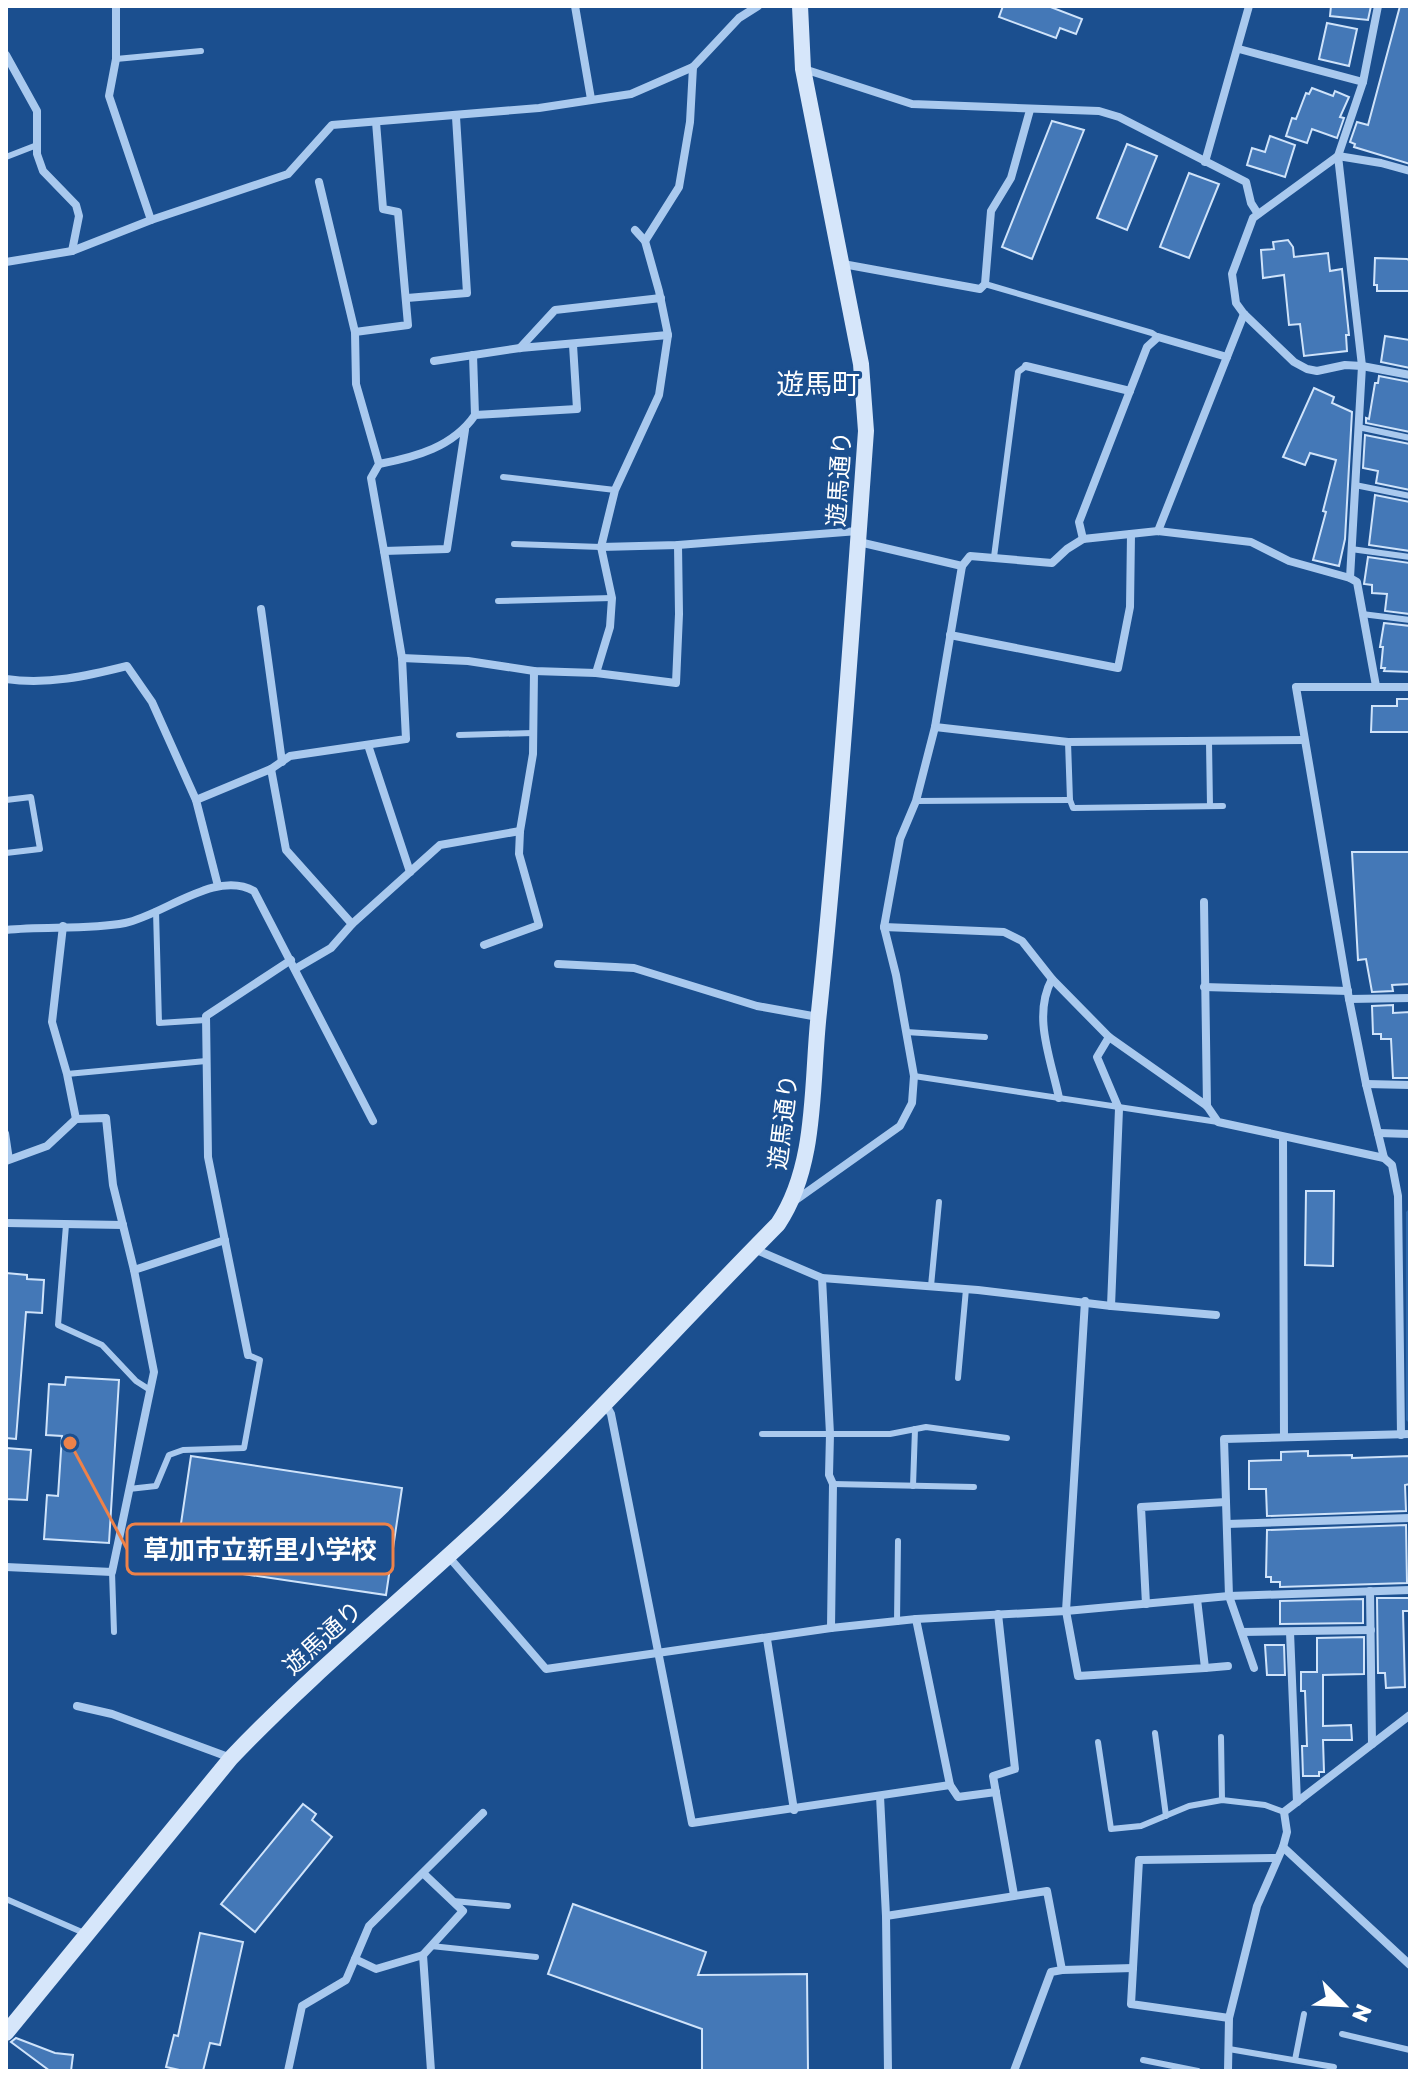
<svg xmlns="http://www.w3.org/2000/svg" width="1416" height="2077" viewBox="0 0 1416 2077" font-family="'Golos Text','Noto Sans JP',sans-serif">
<rect width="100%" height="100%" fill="#1b4f8f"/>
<polygon fill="#2e69ad" points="1410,1208 1410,1424 1406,1420 1406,1212"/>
<g fill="#4478b7" stroke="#cfe3fa" stroke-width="2">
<polygon points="1003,6 1048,6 1082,19 1076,34 1060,28 1056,38 999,17"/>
<polygon points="1331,6 1371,6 1368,20 1330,16"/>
<polygon points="1400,6 1410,6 1410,164 1354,147 1355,144 1350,142 1357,122 1368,125"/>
<polygon points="1327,23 1357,29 1349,66 1319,59"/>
<polygon points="1312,88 1333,96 1335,91 1349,97 1340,117 1344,118 1337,138 1312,129 1307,143 1286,136 1292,118 1296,119 1306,93 1309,94"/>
<polygon points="1052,121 1084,130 1032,259 1002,247"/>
<polygon points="1270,136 1295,145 1285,177 1247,165 1252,148 1265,152"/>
<polygon points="1127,144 1157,156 1127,230 1097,218"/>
<polygon points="1189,173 1219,184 1189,258 1160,247"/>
<polygon points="1288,240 1293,247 1294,257 1328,253 1330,271 1342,269 1349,335 1346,335 1347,351 1304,356 1300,324 1289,325 1284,275 1263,278 1261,250 1274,249 1273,242"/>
<polygon points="1375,258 1407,259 1410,261 1409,291 1377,291 1377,285 1374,285"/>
<polygon points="1385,336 1410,340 1410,368 1381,362"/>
<polygon points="1379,376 1410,382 1410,432 1366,423 1366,418 1369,419 1375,383 1378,383"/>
<polygon points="1314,388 1334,397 1332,403 1352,412 1345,539 1339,566 1313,560 1326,512 1323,511 1336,460 1310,453 1305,465 1283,457"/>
<polygon points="1365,435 1410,444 1410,490 1376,483 1378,471 1363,468"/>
<polygon points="1375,495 1410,502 1410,551 1369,545"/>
<polygon points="1368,557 1410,563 1410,614 1385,611 1387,594 1372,593 1372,585 1364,584"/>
<polygon points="1384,623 1410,626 1410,672 1384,671 1385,668 1381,668 1383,647 1380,647"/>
<polygon points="1397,699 1410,699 1410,732 1371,732 1372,706 1397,706"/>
<polygon points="1352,852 1410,852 1410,984 1392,985 1393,991 1372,992 1366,959 1358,960"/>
<polygon points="1393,1005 1393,1013 1410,1012 1410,1078 1393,1078 1391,1039 1381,1039 1381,1034 1373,1034 1372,1006"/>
<polygon points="1306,1191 1334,1191 1333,1266 1305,1265"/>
<polygon points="6,1273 27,1275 27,1279 44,1280 42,1313 26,1312 16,1439 6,1438"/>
<polygon points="66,1377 119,1380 109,1543 44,1539 47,1495 58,1496 62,1436 46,1435 49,1384 65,1385"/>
<polygon points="6,1448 31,1450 27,1500 6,1499"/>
<polygon points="1308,1451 1308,1456 1352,1455 1352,1458 1410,1456 1410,1484 1405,1485 1406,1511 1267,1516 1266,1489 1249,1489 1249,1461 1281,1460 1281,1452"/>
<polygon points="191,1456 402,1488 386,1595 175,1564"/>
<polygon points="1406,1525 1407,1583 1280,1587 1280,1582 1271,1582 1271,1577 1266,1577 1267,1530"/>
<polygon points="1377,1598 1410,1598 1410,1611 1403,1611 1405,1687 1386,1688 1385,1673 1378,1673"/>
<polygon points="1363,1599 1363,1623 1280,1624 1280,1601"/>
<polygon points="1364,1637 1364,1674 1323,1675 1323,1726 1351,1725 1352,1740 1323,1740 1324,1772 1319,1772 1319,1776 1303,1776 1302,1746 1307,1746 1305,1691 1301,1691 1301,1672 1317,1672 1317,1638"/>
<polygon points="1265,1645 1284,1645 1285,1675 1267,1675"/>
<polygon points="303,1804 316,1814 312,1820 332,1837 255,1932 221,1904"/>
<polygon points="573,1904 706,1952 698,1975 807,1974 808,2071 702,2071 702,2029 548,1974"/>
<polygon points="200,1933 243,1942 220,2045 210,2043 203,2071 184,2071 166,2067 174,2035 178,2036"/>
<polygon points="16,2038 55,2053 73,2055 71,2071 50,2071 11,2042"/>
</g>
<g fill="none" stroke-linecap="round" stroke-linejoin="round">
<g stroke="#a9c9ee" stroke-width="6">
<polyline points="116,59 201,51"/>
<polyline points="6,157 37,145"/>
<polyline points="985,284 1152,333 1158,337"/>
<polyline points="1358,427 1410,438"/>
<polyline points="503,477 615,490"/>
<polyline points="1355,485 1410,496"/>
<polyline points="514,544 601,547"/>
<polyline points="1351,549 1410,557"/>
<polyline points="994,557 1018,372 1026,366"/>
<polyline points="498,601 612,598"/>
<polyline points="1362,614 1410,620"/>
<polyline points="459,735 533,733"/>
<polyline points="1068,742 1070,800 1073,808 1223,806"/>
<polyline points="1209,742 1210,806"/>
<polyline points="6,800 31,797 40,849 6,853"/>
<polyline points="916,801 1070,800"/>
<polyline points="156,911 159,1023 206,1020"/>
<polyline points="906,1032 985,1037"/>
<polyline points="67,1074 206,1061"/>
<polyline points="914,1076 1218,1122"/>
<polyline points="6,1133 10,1160"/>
<polyline points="66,1225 58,1325 102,1345 136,1381 150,1390"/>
<polyline points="931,1286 939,1202"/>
<polyline points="958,1378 966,1289"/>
<polyline points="762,1434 890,1434 926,1427 1007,1438"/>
<polyline points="833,1484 974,1487"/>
<polyline points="913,1486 915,1429"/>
<polyline points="129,1489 156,1486 169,1455 183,1450 244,1448 260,1360 248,1355"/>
<polyline points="112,1572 114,1632"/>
<polyline points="897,1622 898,1541"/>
<polyline points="1155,1733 1166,1816"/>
<polyline points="1221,1737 1222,1800"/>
<polyline points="1098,1742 1111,1829 1141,1826 1189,1806 1222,1800 1265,1805 1284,1812"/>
<polyline points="6,1899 84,1933"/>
<polyline points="453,1901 508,1906"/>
<polyline points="431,1946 536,1957"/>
<polyline points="1342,2034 1410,2050"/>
<polyline points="1229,2049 1334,2067"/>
<polyline points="1143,2060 1198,2071"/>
<polyline points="1295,2060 1304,2014"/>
</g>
<g stroke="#a9c9ee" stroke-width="8">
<polyline points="116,6 116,59 109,96 151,220"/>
<polyline points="575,6 591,99"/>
<polyline points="1239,49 1363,82"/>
<polyline points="6,55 37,111 37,154 43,171 76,205 79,216 72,251"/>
<polyline points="804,69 912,104 1099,111 1119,117 1246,182 1251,203 1258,214"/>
<polyline points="1205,162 1249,6"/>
<polyline points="1410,171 1381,163 1338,156 1253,218 1232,274 1236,303 1244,314 1294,362 1307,369 1317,371 1345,365 1362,366 1410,375"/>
<polyline points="319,182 355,332 356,384 379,464 371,478 384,551 447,549 465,430"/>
<polyline points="645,241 679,187 690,122 693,67"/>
<polyline points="6,262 72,251 151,220 288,174 332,125 539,108 631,94 693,67 739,18 758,6"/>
<polyline points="843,264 980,289 985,284 991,211 1011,178 1030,110"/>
<polyline points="407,298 467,293 456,117"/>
<polyline points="355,332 408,325 398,212 383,209 376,122"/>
<polyline points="520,348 555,310 661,298"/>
<polyline points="473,355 475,415"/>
<polyline points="434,361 520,348 668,335"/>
<polyline points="1026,366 1130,391"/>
<path d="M 379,464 C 416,457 453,447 475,415 L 577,409 L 573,345"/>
<polyline points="1158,531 1244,314"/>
<polyline points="1083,539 1079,522 1147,347 1158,337 1227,357"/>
<polyline points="859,542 962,566"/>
<polyline points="601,547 678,545 858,531"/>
<polyline points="261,609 282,762"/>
<polyline points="950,635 1118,668 1130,607 1131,534"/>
<polyline points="402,658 468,661 534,671 596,673 676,683 679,614 678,545"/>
<polyline points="596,673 610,627 612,598 601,547 615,490 659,395 668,335 659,291 645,241 635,230"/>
<path d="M 6,679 C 48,685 87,676 127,666 L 152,702 L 196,800 L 218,886"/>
<polyline points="1376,686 1357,582 1350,578 1362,366 1338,156 1363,82 1378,6"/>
<polyline points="935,727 1068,742 1304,740"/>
<polyline points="368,745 410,872"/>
<polyline points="271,769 290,756 406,739 402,658 384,551"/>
<polyline points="196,800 271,769 286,850 352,924 331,948 295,969"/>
<polyline points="1204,902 1207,1106"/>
<polyline points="352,924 440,845 520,831"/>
<polyline points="63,926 52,1022 67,1074 76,1119"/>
<polyline points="884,927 1004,932 1022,941 1052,979 1109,1037 1207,1106 1218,1122 1384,1158"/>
<path d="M 6,930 C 44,926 89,930 125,923 C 164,915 216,869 254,891 L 373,1121"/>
<polyline points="484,945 539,925 519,854 520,831 533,754 534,671"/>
<polyline points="558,964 634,968 757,1006 818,1017"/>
<path d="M 1052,979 C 1032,1016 1051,1059 1059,1098"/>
<polyline points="1204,987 1348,991"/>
<polyline points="1349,999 1410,998"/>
<polyline points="1109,1037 1097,1057 1119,1109 1111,1306"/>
<polyline points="1366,1084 1410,1085"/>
<polyline points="1378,1133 1410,1134"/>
<polyline points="1283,1137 1284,1437"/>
<polyline points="6,1161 47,1146 76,1119 106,1118 113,1185 134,1270 154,1372 112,1572 6,1567"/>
<polyline points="793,1202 900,1126 912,1103 914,1076 896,975 884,927 900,839 916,801 935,727 962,566 970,556 1052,563 1067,549 1083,539 1158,531 1251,542 1289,561 1350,578"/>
<polyline points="6,1223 123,1225"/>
<polyline points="754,1249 822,1278 978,1290 1111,1306 1216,1315"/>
<polyline points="134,1270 225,1240"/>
<polyline points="822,1278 830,1434 829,1475 833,1484 831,1628"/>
<polyline points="1085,1301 1066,1611 1078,1676 1205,1668 1197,1599"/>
<polyline points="248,1355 208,1157 206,1016 291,960"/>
<polyline points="605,1403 611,1414 692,1823 950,1785"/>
<polyline points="1401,1435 1398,1196 1392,1165 1384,1158 1366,1084 1349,999 1296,687 1410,687"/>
<polyline points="1227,1524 1410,1518"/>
<polyline points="448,1556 546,1669 831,1628 916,1619 1066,1611 1229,1596 1410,1590"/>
<polyline points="1370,1591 1372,1744"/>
<polyline points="1146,1604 1141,1507 1226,1502"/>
<polyline points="998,1614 1015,1769 993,1776 1014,1895"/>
<polyline points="916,1619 950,1785 958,1797 996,1792"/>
<polyline points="1242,1632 1371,1630"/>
<polyline points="1290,1632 1297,1802"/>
<polyline points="767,1639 794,1810"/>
<polyline points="1205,1668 1228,1666"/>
<polyline points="1254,1668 1229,1596 1224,1439 1410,1434"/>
<polyline points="77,1706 112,1714 231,1758"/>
<polyline points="880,1796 886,1916 888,2071"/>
<polyline points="1283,1847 1410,1965"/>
<polyline points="886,1916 1047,1891 1062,1970 1133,1968"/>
<polyline points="423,1955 463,1911 424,1874"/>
<polyline points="355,1959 376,1969 423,1955 431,2071"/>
<polyline points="1229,2018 1131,2004 1139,1860 1277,1858"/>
<polyline points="288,2071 302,2006 346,1980 369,1926 483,1813"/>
<polyline points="1014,2071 1051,1972 1062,1970"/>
<polyline points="1228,2071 1229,2018 1257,1906 1283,1847 1287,1832 1284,1812 1410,1715"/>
</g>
<path stroke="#d6e6fa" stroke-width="16" d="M 6,2033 L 231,1758 C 309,1676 397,1604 480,1527 C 583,1431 678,1325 778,1224 C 818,1164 811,1082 819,1012 C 839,819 852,625 866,431 L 861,364 L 803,69 L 800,6"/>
</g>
<g text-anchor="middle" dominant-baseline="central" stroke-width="6" stroke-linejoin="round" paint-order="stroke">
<g font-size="24" fill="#fff" stroke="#1b4f8f">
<text transform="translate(838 479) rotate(-86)">遊馬通り</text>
<text transform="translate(782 1122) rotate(-83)">遊馬通り</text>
<text transform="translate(322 1637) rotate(-42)">遊馬通り</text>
</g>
<g font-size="28" fill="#fff" stroke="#1b4f8f">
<text x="818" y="383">遊馬町</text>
</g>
</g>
<path fill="none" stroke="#ee8249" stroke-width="3" d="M70 1443L127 1549"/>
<circle fill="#ee8249" stroke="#1b4f8f" stroke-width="3" cx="70" cy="1443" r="8"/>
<rect fill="#1b4f8f" stroke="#ee8249" stroke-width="3" x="127" y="1524" width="266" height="50" rx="8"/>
<g font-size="26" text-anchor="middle" font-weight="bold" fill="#fff">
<text x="260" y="1559">草加市立新里小学校</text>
</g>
<rect width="1416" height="2077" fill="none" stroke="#ffffff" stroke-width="16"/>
<g transform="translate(1344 2005) rotate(114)" stroke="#1b4f8f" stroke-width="6" paint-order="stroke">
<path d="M0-6L14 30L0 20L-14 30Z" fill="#ffffff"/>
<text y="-12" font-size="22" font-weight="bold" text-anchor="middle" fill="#ffffff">N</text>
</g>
</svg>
